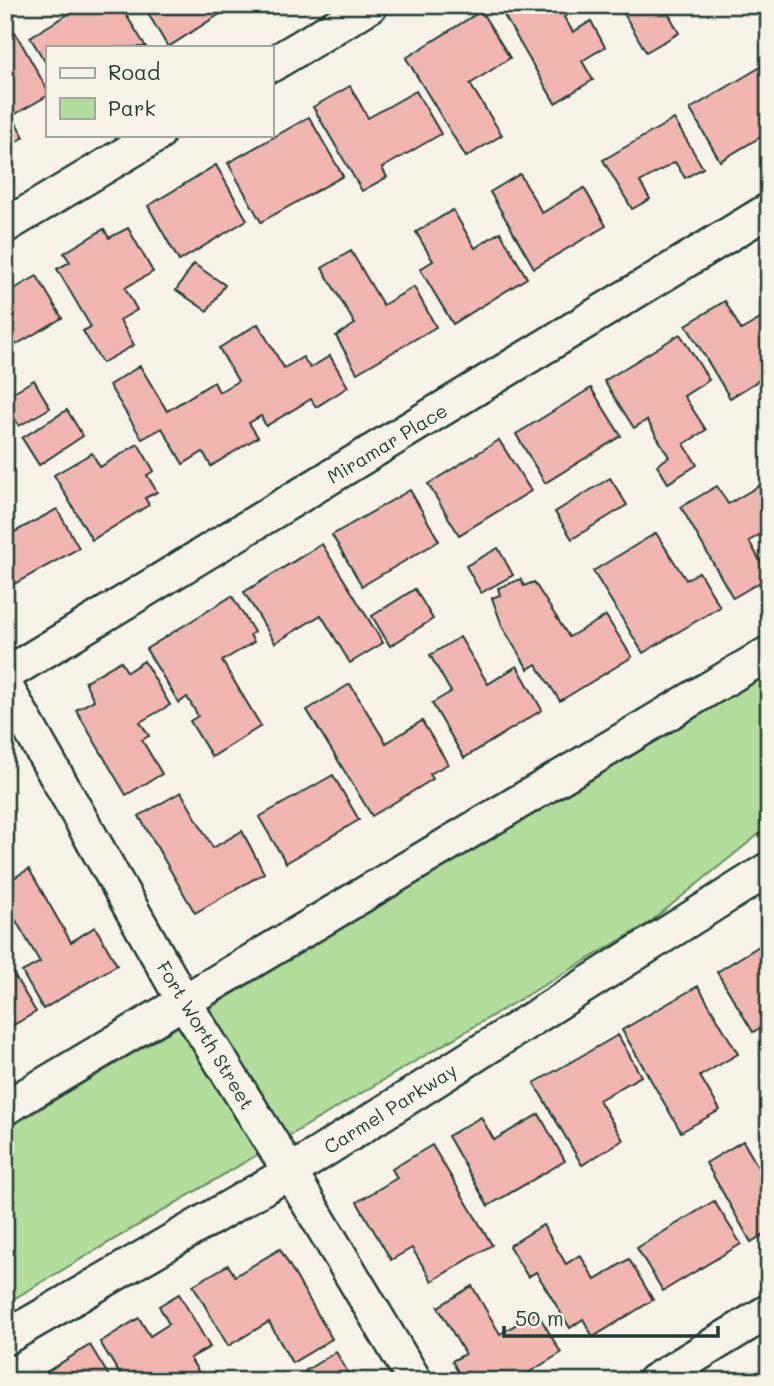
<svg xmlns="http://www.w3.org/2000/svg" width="774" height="1386" viewBox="0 0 774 1386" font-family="Mali,sans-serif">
<rect width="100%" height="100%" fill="#f7f3e8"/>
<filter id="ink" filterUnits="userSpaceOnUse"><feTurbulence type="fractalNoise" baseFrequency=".0143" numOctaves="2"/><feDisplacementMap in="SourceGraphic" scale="14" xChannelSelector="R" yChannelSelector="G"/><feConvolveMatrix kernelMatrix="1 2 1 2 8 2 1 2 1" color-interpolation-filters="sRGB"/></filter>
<g filter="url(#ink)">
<polygon fill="#b3dd9a" stroke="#698d67" stroke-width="2" points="769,674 769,826 649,923 5,1304 5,1130"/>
<g fill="#f1b6af" stroke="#1f3d34" stroke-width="2">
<polygon points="65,5 120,5 146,47 47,47 47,65 30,37 70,13"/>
<polygon points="143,5 234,5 168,47"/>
<polygon points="498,5 584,5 564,17 573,32 591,21 605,47 582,61 593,80 555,103"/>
<polygon points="619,5 664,5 679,33 646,52"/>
<polygon points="481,11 510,58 470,84 502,135 466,157 406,58"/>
<polygon points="15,32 47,89 47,96 12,116 24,137 5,149 5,37"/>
<polygon points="764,65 769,73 769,132 720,161 690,109"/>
<polygon points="350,86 368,118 416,91 441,134 382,168 387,177 362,191 313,107"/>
<polygon points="309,117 343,176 261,222 228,163"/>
<polygon points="674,119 703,168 685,178 675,162 640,182 650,199 632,209 603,160"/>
<polygon points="216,165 247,220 179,261 148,206"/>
<polygon points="520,174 542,213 584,188 606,226 534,268 490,192"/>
<polygon points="453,210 475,248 500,232 527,278 453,324 420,269 433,261 416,232"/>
<polygon points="128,228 153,272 125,288 137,310 120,320 134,345 102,363 83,331 91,327 57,269 70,262 64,253 104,229 109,238"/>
<polygon points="351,251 383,305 414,287 436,327 357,373 336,336 355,324 322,268"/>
<polygon points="194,264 225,285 207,311 176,290"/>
<polygon points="37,276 62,318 5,351 5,294"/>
<polygon points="725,301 741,330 769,314 769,374 730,398 686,325"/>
<polygon points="258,324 284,368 303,357 310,368 330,356 348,387 316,407 311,399 266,426 261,416 249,423 258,437 211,466 203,452 183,464 162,428 142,439 109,385 140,366 167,411 214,382 219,392 238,381 219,348"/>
<polygon points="680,334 709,380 684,396 706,430 684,444 697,465 668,483 657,465 669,457 647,420 634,428 604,381"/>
<polygon points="34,380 50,408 19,426 5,402 5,397"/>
<polygon points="591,388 621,436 545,483 516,434"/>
<polygon points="67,410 83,436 39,465 22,438"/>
<polygon points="499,440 531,491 459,535 428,484"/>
<polygon points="138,444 154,471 147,475 157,492 145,498 149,505 92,540 54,475 92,453 100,467"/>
<polygon points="610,478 627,505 572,539 555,512"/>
<polygon points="764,483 769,490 769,529 749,541 769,577 733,598 681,507 717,486 728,504"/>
<polygon points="410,490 439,541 362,586 332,535"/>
<polygon points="57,509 79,548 5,589 5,529 9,535"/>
<polygon points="656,533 686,580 699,572 720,607 643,653 593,571"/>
<polygon points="322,544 383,643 350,663 321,615 275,643 244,592"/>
<polygon points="498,548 513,575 481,593 466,566"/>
<polygon points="521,579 524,586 534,582 569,637 606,616 632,657 560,701 536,664 528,669 503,628 492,598 500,595 498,588"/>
<polygon points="415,589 433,619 390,646 372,616"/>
<polygon points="232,596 254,632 250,635 254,642 222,661 261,726 212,757 190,721 198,716 187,697 179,703 146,649"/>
<polygon points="460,637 488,684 517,666 542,710 464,758 432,703 451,692 430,655"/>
<polygon points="121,661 127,672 144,661 170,705 140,722 149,736 142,740 162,774 126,795 76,710 94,700 85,682"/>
<polygon points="350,684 386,743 422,721 448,764 430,774 433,779 372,816 307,710"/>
<polygon points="333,775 359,820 286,863 259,817"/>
<polygon points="181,792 213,848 242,831 264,873 195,913 139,816"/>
<polygon points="29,869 71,942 95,927 117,965 43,1009 22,972 40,962 5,902 5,883"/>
<polygon points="769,940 769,1022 753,1032 717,972"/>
<polygon points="5,960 36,1012 5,1030"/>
<polygon points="698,986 738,1054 700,1076 720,1110 681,1132 622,1030"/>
<polygon points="618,1035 641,1076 599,1100 623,1140 582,1165 534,1083"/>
<polygon points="539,1114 565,1161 488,1206 448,1136 481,1117 494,1140"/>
<polygon points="743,1141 766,1181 769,1179 769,1231 751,1242 706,1163"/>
<polygon points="432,1145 492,1245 432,1281 412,1248 391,1260 357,1202 397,1178 392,1169"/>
<polygon points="714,1201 741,1244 663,1291 637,1248"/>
<polygon points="543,1225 566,1264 580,1255 595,1280 629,1259 653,1300 593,1337 583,1319 570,1328 536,1272 528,1277 509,1246"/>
<polygon points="280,1249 332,1339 292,1363 269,1322 228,1346 193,1285 228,1265 235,1276"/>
<polygon points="472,1286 500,1334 537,1312 561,1353 515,1381 463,1381 452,1361 465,1354 438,1307"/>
<polygon points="179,1294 210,1347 190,1358 201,1376 193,1381 124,1381 100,1342 139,1318 150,1336 169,1324 159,1306"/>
<polygon points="90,1345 112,1381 32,1381"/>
<polygon points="336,1352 353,1381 311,1381 305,1371"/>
</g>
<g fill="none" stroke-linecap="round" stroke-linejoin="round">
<defs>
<g id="minor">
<polyline points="271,65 371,5"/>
<polyline points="5,226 157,135"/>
<polyline points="5,675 769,210"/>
<polyline points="5,685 184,1002 290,1172 415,1381"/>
<polyline points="5,1108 769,653"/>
<polyline points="5,1338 290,1172 769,869"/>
<polyline points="654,1381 769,1311"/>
</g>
</defs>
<use href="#minor" stroke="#1f3d34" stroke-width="38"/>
<use href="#minor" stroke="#f7f3e8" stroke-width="33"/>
</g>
</g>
<g text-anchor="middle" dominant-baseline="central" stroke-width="5" stroke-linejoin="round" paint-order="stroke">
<g font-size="19" fill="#1f3d34" stroke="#f7f3e8">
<text transform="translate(387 443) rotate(-31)">Miramar Place</text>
<text transform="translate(206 1035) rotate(59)">Fort Worth Street</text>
<text transform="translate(390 1108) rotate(-32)">Carmel Parkway</text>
</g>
</g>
<rect width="774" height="1386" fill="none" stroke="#f7f3e8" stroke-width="28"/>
<rect x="14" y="14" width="746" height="1358" fill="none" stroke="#1f3d34" stroke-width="2.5" filter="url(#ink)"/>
<rect x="46" y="46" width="228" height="91" fill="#f7f3e8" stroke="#a1aaa0" stroke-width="2"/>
<rect x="60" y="68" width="35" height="10" fill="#f7f3e8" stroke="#a1aaa0" stroke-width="2"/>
<text x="108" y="80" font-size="21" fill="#1f3d34">Road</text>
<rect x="60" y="98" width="35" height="21" fill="#b3dd9a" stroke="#a1aaa0" stroke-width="2"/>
<text x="108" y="116" font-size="21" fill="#1f3d34">Park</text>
<path d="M504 1326v10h214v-10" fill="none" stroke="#1f3d34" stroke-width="3.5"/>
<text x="515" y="1326" font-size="21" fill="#1f3d34" stroke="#f7f3e8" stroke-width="5" paint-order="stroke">50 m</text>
</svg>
